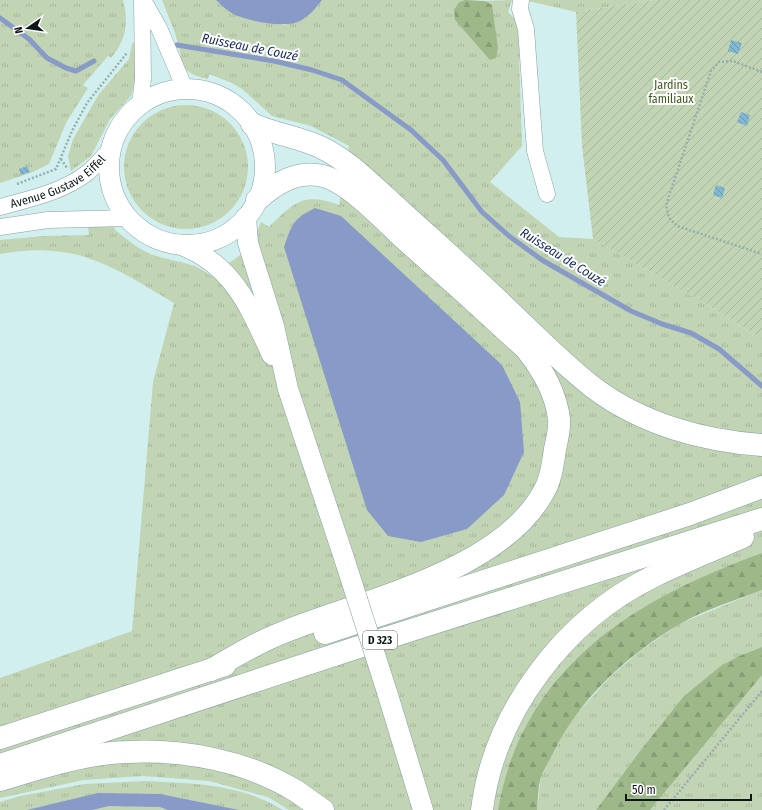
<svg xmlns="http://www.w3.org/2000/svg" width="762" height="810" viewBox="0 0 762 810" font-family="'Fira Sans Condensed',sans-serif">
<defs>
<pattern id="grass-tufts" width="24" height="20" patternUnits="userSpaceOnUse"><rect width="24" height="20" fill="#c1d4b4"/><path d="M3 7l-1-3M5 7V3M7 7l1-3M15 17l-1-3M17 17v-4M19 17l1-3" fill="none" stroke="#a5b59a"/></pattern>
<pattern id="forest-firs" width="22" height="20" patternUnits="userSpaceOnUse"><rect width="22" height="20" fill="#9eb88a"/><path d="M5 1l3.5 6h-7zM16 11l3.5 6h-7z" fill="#879d76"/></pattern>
<pattern id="garden-furrows" width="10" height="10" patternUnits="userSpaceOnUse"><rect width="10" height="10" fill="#c1d4b4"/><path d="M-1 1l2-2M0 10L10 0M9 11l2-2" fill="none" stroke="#a5b59a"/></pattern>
<pattern id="building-back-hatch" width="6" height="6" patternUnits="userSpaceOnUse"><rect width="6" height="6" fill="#82b7d4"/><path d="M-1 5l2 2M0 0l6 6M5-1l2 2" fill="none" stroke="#6994ab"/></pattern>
</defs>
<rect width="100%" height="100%" fill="#d2eff0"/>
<g fill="url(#grass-tufts)">
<path d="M 0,0 L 123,0 C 129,22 126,41 111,58 L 108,56 L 83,85 L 88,88 L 66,123 L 49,164 L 33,172 L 0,183 Z"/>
<path d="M 162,0 L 216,0 L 231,12 L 244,17 L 285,25 L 317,7 L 322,0 L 465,0 L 459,2 L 512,0 L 508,12 L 518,22 L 522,146 L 490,182 L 559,237 L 593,239 L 719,312 L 762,339 L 762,553 C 667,588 567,638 522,735 C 518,744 515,754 512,764 C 506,779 501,794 498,810 L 289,810 L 268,797 L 209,781 L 143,776 L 84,780 L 0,798 L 0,678 L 132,631 L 153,382 L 174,303 C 112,266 75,240 0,254 L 0,240 L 44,236 L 89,235 L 88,227 L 114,227 L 115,230 C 128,240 140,251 156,256 C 176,262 194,262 211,276 L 257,243 L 257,232 L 261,222 L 269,227 C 294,202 304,192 339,205 L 349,146 L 311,126 L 272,116 L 242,89 L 232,83 L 209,74 L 208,79 C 192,76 185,71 176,58 L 181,56 L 175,33 Z"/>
<polygon points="524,0 653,0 576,12"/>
<polygon points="135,41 137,73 131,96 110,119 91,156 71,171 68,156 73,139 99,94 129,59 132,44"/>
<circle cx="186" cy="167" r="62"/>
<polygon points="762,590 762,647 739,656 640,751 596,810 537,810 541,777 557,744 572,719 612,675 640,651 681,623"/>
<polygon points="762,675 762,810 650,810 748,690"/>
<path d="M 144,781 C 191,783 242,784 283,810 L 0,810 L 0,802 L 20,796 L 85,784 Z"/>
</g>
<g fill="url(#forest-firs)">
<polygon points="465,0 485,1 492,5 498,48 496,58 490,60 455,20 454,10 459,2"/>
<path d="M 762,553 L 762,590 C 737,600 703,610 680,624 C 627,655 579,699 552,755 C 549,762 544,769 541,777 C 538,787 538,800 537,810 L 498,810 C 523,666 635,599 762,553 Z"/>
<polygon points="762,647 762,675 650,810 596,810 640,751 684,696 721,666 739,656"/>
</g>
<polygon fill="url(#garden-furrows)" points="653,0 762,0 762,339 719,312 593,239 582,146 576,12"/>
<g fill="#889ac7">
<path d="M 216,0 L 322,0 C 317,7 308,17 300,21 C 285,29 244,21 230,12 C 225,9 221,4 216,0 Z"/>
<path d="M 315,208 L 341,216 L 502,365 L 520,402 L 524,452 L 504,495 L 467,529 L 421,542 L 388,536 L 367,510 L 284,247 C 292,224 293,219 315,208 Z"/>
<polygon points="98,793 160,794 239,810 168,810 160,807 109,806 92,810 27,810"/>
</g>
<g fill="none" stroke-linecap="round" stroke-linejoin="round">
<g stroke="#889ac7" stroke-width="5">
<polyline points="0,18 29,39 47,58 66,68 76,71 94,61"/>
<polyline points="177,45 274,61 312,70 342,80 411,130 443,160 482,212 509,236 542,260 631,311 662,324 691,333 719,349 762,386"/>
</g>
</g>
<g fill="url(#building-back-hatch)">
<polygon points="731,40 742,43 738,54 728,51"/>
<polygon points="741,112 750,115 747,126 737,122"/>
<polygon points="27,166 30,172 21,175 19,169"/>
<polygon points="716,185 725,188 722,198 713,195"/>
</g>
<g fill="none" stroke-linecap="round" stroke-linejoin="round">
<defs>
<g id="minor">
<polyline points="143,0 159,28 185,89"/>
<polyline points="521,0 520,9 526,29 535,151 547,194"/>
<polyline points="140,105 143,79 142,0"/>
<path id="s1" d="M 0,207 C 29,199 63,192 87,173 C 96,166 103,157 111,148"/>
<polyline points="0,227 48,220 128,218"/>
</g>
<g id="major">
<circle cx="187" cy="167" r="78"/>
<polyline points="246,217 248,243 274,326 288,389 346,564"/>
<path d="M 181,245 C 234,265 250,308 272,355"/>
<polyline points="387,692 423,810"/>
</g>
<g id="highway">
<path d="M 252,124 C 279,136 308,138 333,154 C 359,170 379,192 402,212 C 435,242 468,271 500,302 C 531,331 560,362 594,388 C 642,424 703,441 762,445"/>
<polyline points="325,633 690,514 762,487"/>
<path d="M 211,670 C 235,656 258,642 284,632 C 363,600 499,572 543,493 C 551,481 553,463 555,449 C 557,440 560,429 559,419 C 556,393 542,369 526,349 C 485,311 444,274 402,237 C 382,218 349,183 323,176 C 297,170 276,183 257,200"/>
<polyline points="0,738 225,665"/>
<polyline points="0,765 380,640 762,519"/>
<path d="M 0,780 C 39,768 86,753 127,752 C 184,749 247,761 296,791 C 305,797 314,804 323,810"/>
<path d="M 482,810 C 494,712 565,619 654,576 C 683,562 713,550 743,537"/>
</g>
</defs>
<use href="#minor" stroke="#87a1a3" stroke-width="17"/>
<use href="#major" stroke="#87a1a3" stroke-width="21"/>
<use href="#highway" stroke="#87a1a3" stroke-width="23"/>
<g stroke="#96aeaf" stroke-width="2.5" stroke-dasharray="2 2" stroke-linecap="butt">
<polyline points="762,72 733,61 719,62 711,71 666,205 669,218 677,226 762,254"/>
<polyline points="61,159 67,168"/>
<polyline points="17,184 56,169 72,131 87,103 127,53"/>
<polyline points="664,810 762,691"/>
</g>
<use href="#minor" stroke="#fff" stroke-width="16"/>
<use href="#major" stroke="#fff" stroke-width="20"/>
<use href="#highway" stroke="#fff" stroke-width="22"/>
<defs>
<polyline id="major-bridge" points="346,564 387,692"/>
</defs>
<use href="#major-bridge" stroke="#87a1a3" stroke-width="21" stroke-linecap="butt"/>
<use href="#major-bridge" stroke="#fff" stroke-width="20"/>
</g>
<g text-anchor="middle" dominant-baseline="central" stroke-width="4" stroke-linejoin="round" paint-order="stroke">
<rect fill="#fff" stroke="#555c5d" stroke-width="1" x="363" y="631" width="34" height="18" rx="3"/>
<g font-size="11" font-weight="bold" fill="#0c1617">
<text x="380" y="640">D 323</text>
</g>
<g font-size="12" fill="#3a5a19" stroke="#fff">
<text x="671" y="85">Jardins<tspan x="671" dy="14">familiaux</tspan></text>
</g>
<g font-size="12" fill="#0c1617" stroke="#fff">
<text stroke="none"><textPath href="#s1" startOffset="64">Avenue Gustave Eiffel</textPath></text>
</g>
<g font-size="13" font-style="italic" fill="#1b2c63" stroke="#fff">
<text transform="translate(250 47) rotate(11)">Ruisseau de Couzé</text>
<text transform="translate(563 257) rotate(32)">Ruisseau de Couzé</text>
</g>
</g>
<g transform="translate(28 28) rotate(257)" stroke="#ffffff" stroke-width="3" paint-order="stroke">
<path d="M0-3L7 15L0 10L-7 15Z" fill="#0c1617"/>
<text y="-6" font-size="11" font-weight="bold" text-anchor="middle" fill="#0c1617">N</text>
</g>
<path d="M626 794v6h125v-6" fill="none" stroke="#0c1617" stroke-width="2"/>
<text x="632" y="794" font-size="12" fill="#0c1617" stroke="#ffffff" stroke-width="3" paint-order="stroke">50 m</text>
</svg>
